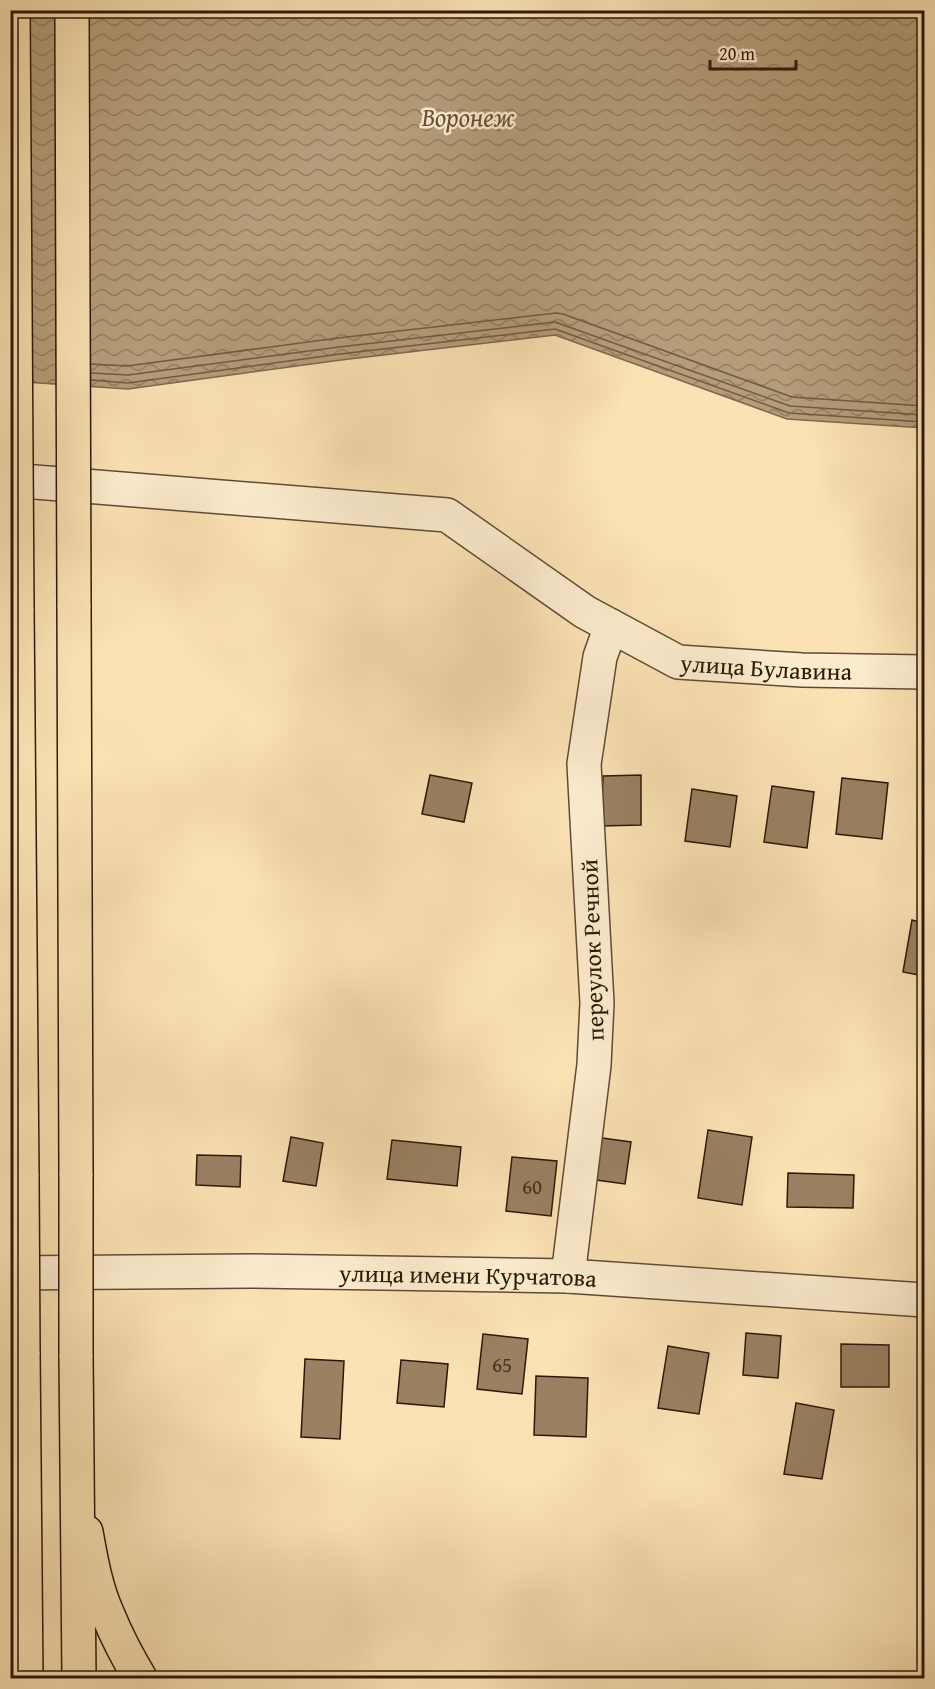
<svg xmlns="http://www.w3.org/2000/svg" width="935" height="1689" viewBox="0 0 935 1689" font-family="'Gentium Book Plus',serif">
<defs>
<pattern id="water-waves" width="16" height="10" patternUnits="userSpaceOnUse" patternTransform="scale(1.5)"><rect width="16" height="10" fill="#b59d7a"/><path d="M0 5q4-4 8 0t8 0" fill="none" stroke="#947f62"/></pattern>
</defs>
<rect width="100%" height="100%" fill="#fbe2b4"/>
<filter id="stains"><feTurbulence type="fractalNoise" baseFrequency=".00333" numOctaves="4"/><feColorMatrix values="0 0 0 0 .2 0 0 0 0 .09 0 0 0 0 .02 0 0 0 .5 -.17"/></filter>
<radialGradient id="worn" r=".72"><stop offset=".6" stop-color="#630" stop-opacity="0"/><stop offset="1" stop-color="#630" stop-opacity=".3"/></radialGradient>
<polygon fill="url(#water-waves)" stroke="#7f684d" stroke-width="1.5" points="10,11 924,11 924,428 787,419 555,335 341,360 128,389 11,381"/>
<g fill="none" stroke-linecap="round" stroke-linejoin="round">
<g stroke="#725a42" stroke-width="1.5">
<polyline points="91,364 127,366 338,338 556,313 563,314 792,397 924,406"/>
<polyline points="91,373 128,375 339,347 555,322 790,406 924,415"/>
<polyline points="91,380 128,383 340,354 555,329 789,413 924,422"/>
</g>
</g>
<g fill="#998162" stroke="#2e180a" stroke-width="1.5">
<polygon points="430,775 472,783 464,822 422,814"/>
<polygon points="641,775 641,825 601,826 603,776"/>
<polygon points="842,778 888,783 882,839 836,834"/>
<polygon points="772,786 814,792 807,848 764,842"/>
<polygon points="692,789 737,796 730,847 685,841"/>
<polygon points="912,920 924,923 924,976 903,972"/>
<polygon points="708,1130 752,1137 742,1205 698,1198"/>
<polygon points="291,1137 323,1143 316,1186 283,1181"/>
<polygon points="595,1137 631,1142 625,1184 589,1179"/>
<polygon points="392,1140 461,1147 457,1186 387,1179"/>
<polygon points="197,1155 241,1156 240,1187 196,1185"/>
<polygon points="512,1157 557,1161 551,1216 506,1211"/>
<polygon points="788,1173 854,1175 853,1208 787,1207"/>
<polygon points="746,1333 781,1336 778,1378 743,1375"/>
<polygon points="483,1334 528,1339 522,1394 477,1389"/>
<polygon points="841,1344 889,1345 889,1387 841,1387"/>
<polygon points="668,1346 709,1353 699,1414 658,1408"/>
<polygon points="305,1359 344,1361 340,1439 301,1437"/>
<polygon points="401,1360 448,1364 444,1407 397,1403"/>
<polygon points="536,1376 588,1378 586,1437 534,1435"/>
<polygon points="796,1403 834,1410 822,1479 784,1474"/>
</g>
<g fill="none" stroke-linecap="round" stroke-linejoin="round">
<defs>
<g id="minor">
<path id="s1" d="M 10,480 L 447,515 L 585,612 L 678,662 L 802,670 L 924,672"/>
<path id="s2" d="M 10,1273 L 250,1271 L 568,1276 L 924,1300"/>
<polyline points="568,1276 594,1065 597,1003 584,764 600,657 611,626"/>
</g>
<path id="primary" d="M 86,1532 C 91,1560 96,1589 108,1615 C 117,1637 128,1658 140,1678"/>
<g id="trunk">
<polyline points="74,605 76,1176"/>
<polyline points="17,608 22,1177"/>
<polyline points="23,1352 26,1678"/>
<polyline points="76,1355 79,1678"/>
</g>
</defs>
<use href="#minor" stroke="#614a34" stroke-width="36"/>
<use href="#primary" stroke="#2e180a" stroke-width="36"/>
<use href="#trunk" stroke="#2e180a" stroke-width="36"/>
<use href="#minor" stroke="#fcecce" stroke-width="33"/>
<use href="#primary" stroke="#fbe2b4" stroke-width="33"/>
<use href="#trunk" stroke="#fbe2b4" stroke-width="33"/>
<defs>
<g id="trunk-bridge">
<polyline points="13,10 17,608"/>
<polyline points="72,10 74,605"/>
<polyline points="76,1176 76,1355"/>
<polyline points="22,1177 23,1352"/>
</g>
</defs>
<use href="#trunk-bridge" stroke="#2e180a" stroke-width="36" stroke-linecap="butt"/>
<use href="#trunk-bridge" stroke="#fbe2b4" stroke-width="33"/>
</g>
<g text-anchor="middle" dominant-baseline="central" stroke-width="5" stroke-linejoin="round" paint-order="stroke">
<g font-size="21" fill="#493220">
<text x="532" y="1186">60</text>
<text x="502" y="1364">65</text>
</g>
<g font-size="24" fill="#2e180a" stroke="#fcecce">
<text stroke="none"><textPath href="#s1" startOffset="801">улица Булавина</textPath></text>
<text transform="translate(592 950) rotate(-92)">переулок Речной</text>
<text stroke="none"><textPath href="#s2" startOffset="458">улица имени Курчатова</textPath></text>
</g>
<g font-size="26" font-style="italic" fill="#644d37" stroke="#fcecce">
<text x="468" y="116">Воронеж</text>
</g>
</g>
<rect width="935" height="1689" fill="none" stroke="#fbe2b4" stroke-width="36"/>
<rect x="12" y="12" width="911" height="1665" fill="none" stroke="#2e180a" stroke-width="3"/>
<rect x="18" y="18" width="899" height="1653" fill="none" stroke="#2e180a" stroke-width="1.5"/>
<path d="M710 60v9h86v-9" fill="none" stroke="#2e180a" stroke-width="3"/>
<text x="719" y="60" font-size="18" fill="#2e180a" stroke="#fcecce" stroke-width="4.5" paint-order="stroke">20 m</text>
<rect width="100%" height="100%" filter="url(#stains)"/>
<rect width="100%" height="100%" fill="url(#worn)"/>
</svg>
